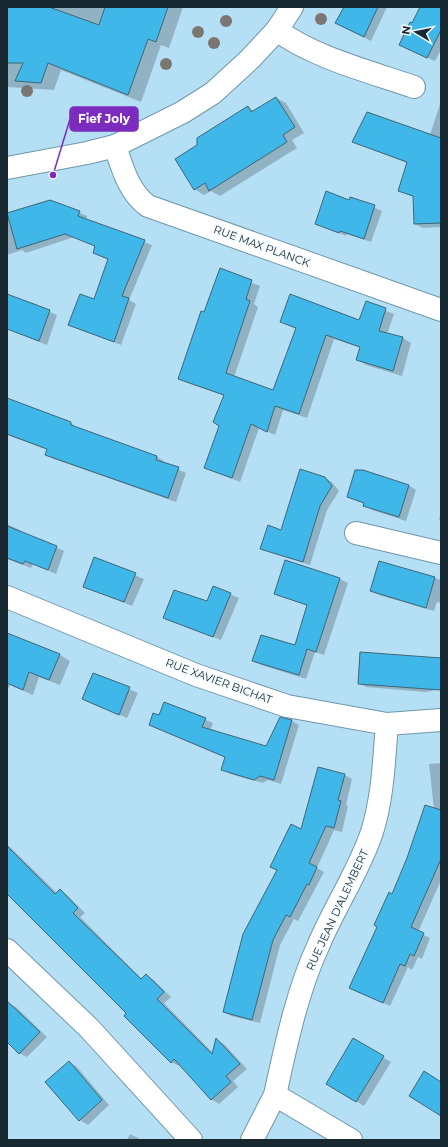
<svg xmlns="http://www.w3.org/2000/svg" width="448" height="1147" viewBox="0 0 448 1147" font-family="Montserrat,sans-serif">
<rect width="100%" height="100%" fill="#b5dff4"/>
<g fill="#0003">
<polygon points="7,7 183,7 169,48 161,45 141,102 61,70 54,90 7,87"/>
<polygon points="345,7 387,7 371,41 344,27"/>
<polygon points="421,7 441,7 441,50 435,61 408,49"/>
<polygon points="276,98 286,103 304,133 292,140 297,148 220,196 211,191 204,195 194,189 198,146 248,107 254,111"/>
<polygon points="440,104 441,227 423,228 415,224 414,197 399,190 407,163 353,142 430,135"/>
<polygon points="351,198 382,211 371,242 347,234 346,236 316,223 350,201"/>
<polygon points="53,201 87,216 86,220 152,245 129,300 136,304 121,345 69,325 95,300 109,260 94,253 96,247 74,237 26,253 22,250 7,255 7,213"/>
<polygon points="220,270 260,286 254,304 258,307 234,377 274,391 296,329 281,321 360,321 366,303 394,314 387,334 403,338 411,343 402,376 366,365 358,360 361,348 334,339 307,418 283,410 275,435 259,428 240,482 205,468 220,426 225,396 188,383 179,379"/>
<polygon points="7,295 57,315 47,345 7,329"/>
<polygon points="7,399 71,423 78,428 157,457 164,461 164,463 186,473 176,502 54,459 46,455 48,450 7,435"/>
<polygon points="356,469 408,485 416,490 406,521 372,510 364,505 365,504 348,497"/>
<polygon points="325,478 332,482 339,491 327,510 310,565 269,552 262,548 282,531"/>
<polygon points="441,511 441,521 439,520"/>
<polygon points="7,524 22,531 21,532 64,551 56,574 33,564 31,568 7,559"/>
<polygon points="95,559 144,579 132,606 84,586"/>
<polygon points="286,561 340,579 348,583 324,655 315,652 306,679 261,665 254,661 296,646 308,606 275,594"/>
<polygon points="380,562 441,580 441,603 437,602 434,611 379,595 371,591"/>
<polygon points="213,587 239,598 221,640 164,618 208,603"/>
<polygon points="7,634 60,655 70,661 60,685 39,677 33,695 10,685 9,688 7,687"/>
<polygon points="441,659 441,689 426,692 366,687 359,683"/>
<polygon points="94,674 138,693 127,718 84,699"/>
<polygon points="165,703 213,723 210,731 267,747 281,718 292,721 299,725 281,784 268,780 263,783 230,774 223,769 226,758 150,725 160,716"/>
<polygon points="441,763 441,880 418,932 430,938 422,959 418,957 412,970 408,967 390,1006 358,991 392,895 434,809 429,764"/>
<polygon points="319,768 345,775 352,779 346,805 348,806 342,832 334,830 317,868 324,872 298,921 294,919 280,945 260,1023 231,1016 224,1012 302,831"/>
<polygon points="7,844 57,893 60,890 67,895 85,913 80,917 142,979 146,975 154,980 171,997 164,1003 213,1053 217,1040 224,1044 247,1069 233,1081 238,1087 219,1104 211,1099 180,1065 179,1066 171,1062 128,1013 7,893"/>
<polygon points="8,1003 16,1007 47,1037 27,1057 19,1053 7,1041"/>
<polygon points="353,1040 391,1062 364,1106 356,1101"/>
<polygon points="69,1062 77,1067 109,1105 88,1125 80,1120 46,1083"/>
<polygon points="130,1134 138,1138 140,1140 127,1140"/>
</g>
<g fill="#3fb7e9" stroke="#3f6678">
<polygon points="7,7 49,7 99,25 105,7 168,7 156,42 148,39 128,95 48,63 41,83 15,81 23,63 7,63"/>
<polygon points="344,7 378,7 364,37 335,23"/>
<polygon points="420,7 441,7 441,30 427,58 399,45 410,22 412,23"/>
<polygon points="276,97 295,127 283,135 287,142 209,191 205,183 194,190 175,159 197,145 197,138 248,106 251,112"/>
<polygon points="367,112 441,138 441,223 414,224 413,196 398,191 407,162 352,142"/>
<polygon points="326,191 349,200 350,197 375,205 364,239 340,231 339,233 315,224"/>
<polygon points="50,200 80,211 78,216 145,240 122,296 129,298 114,342 68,325 80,294 94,299 108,259 93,253 95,246 65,234 17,249 7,213"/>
<polygon points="220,268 252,280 246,299 250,301 226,373 273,390 296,328 280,322 290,294 359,320 366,301 386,308 379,331 403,337 393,371 356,360 360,347 326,335 299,414 275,406 267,432 251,424 232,478 204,468 219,426 213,422 224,395 178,379 201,311 204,312"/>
<polygon points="7,294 50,310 39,341 7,329"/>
<polygon points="7,398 71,422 71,425 157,456 156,460 179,467 168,498 45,455 47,449 7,434"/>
<polygon points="300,469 325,477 332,486 320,506 303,562 260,549 268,525 281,530"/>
<polygon points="355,470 363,470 409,485 399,517 363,506 364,503 347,497"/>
<polygon points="7,526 57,546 48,570 25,561 23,564 7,558"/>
<polygon points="94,557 136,573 124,602 83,587"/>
<polygon points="285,560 340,578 316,652 307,649 299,675 252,661 261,635 295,645 307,605 274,594"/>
<polygon points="379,561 435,577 426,608 370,591"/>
<polygon points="213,586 231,593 213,637 163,618 174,590 207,601"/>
<polygon points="7,633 60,654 49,680 29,672 23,690 7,683"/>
<polygon points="360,652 441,658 441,690 358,684"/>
<polygon points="93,673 130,687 119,715 82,699"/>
<polygon points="164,702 206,718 202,727 266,746 280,717 292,720 274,780 260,776 254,780 221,770 225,757 149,725 153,713 159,715"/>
<polygon points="318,767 345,774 338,800 341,801 334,828 326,826 309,863 317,867 309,885 307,884 290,917 286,915 273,940 252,1020 223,1012 243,934 277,870 270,867 291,824 301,829"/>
<polygon points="425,805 441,810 441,859 411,927 424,933 414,956 410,954 405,966 400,964 383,1003 349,988 377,927 374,925 389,892 392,894 407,858"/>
<polygon points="7,846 55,894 60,889 78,908 73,913 141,979 146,974 164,992 157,999 212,1054 216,1038 240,1064 226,1076 231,1082 211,1100 174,1059 171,1063 124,1016 126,1013 7,894"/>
<polygon points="7,1001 40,1032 19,1054 7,1042"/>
<polygon points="353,1038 384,1056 356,1102 326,1084"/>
<polygon points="69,1061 102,1100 79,1121 45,1082"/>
<polygon points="424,1071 441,1082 441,1116 409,1096"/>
</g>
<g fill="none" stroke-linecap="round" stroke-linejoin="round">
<defs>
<g id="minor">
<path d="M 277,30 C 312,57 371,72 414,87"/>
<path d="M 115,146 C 122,167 129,193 148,206 L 441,310"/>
<polyline points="7,168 87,153 115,146 183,112 213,93 250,59 277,30 292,7"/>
<polyline points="356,533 441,553"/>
<polyline points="7,597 196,675 287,706 387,724 441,720"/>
<polyline points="7,950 89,1028 191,1140"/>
<path d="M 275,1095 C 286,1045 297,991 319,944 C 335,906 359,871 372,832 C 383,797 384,759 387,724"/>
<polyline points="252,1140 275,1095 351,1140"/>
</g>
</defs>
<use href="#minor" stroke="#6f97aa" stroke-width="24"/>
<use href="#minor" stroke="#fff" stroke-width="22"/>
</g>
<g fill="#7b7671">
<circle cx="321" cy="19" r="6"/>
<circle cx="226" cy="21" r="6"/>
<circle cx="198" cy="32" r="6"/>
<circle cx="214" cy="43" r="6"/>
<circle cx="166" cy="64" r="6"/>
<circle cx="27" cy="91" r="6"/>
</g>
<g text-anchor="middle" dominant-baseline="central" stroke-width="3" stroke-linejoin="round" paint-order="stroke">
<g font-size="11" fill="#192931" stroke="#f2fafe">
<text transform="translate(262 246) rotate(20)">RUE MAX PLANCK</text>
<text transform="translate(219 681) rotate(20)">RUE XAVIER BICHAT</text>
<text transform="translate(337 910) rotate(-65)">RUE JEAN D'ALEMBERT</text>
</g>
</g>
<path fill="none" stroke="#7b2cbf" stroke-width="1.5" d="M53 175L70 119"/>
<circle fill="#7b2cbf" stroke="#f2fafe" stroke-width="1.5" cx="53" cy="175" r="4"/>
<rect fill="#7b2cbf" stroke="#7b2cbf" stroke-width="1.5" x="70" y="107" width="68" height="24" rx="4"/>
<g font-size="12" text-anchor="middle" font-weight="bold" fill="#fff">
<text x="104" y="123">Fief Joly</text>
</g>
<rect width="448" height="1147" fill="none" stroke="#192931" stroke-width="16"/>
<g transform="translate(416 32) rotate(280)" stroke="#f2fafe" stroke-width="3" paint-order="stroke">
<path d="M0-3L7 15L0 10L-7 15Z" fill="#192931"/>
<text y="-6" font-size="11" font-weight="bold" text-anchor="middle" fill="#192931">N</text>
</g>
</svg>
